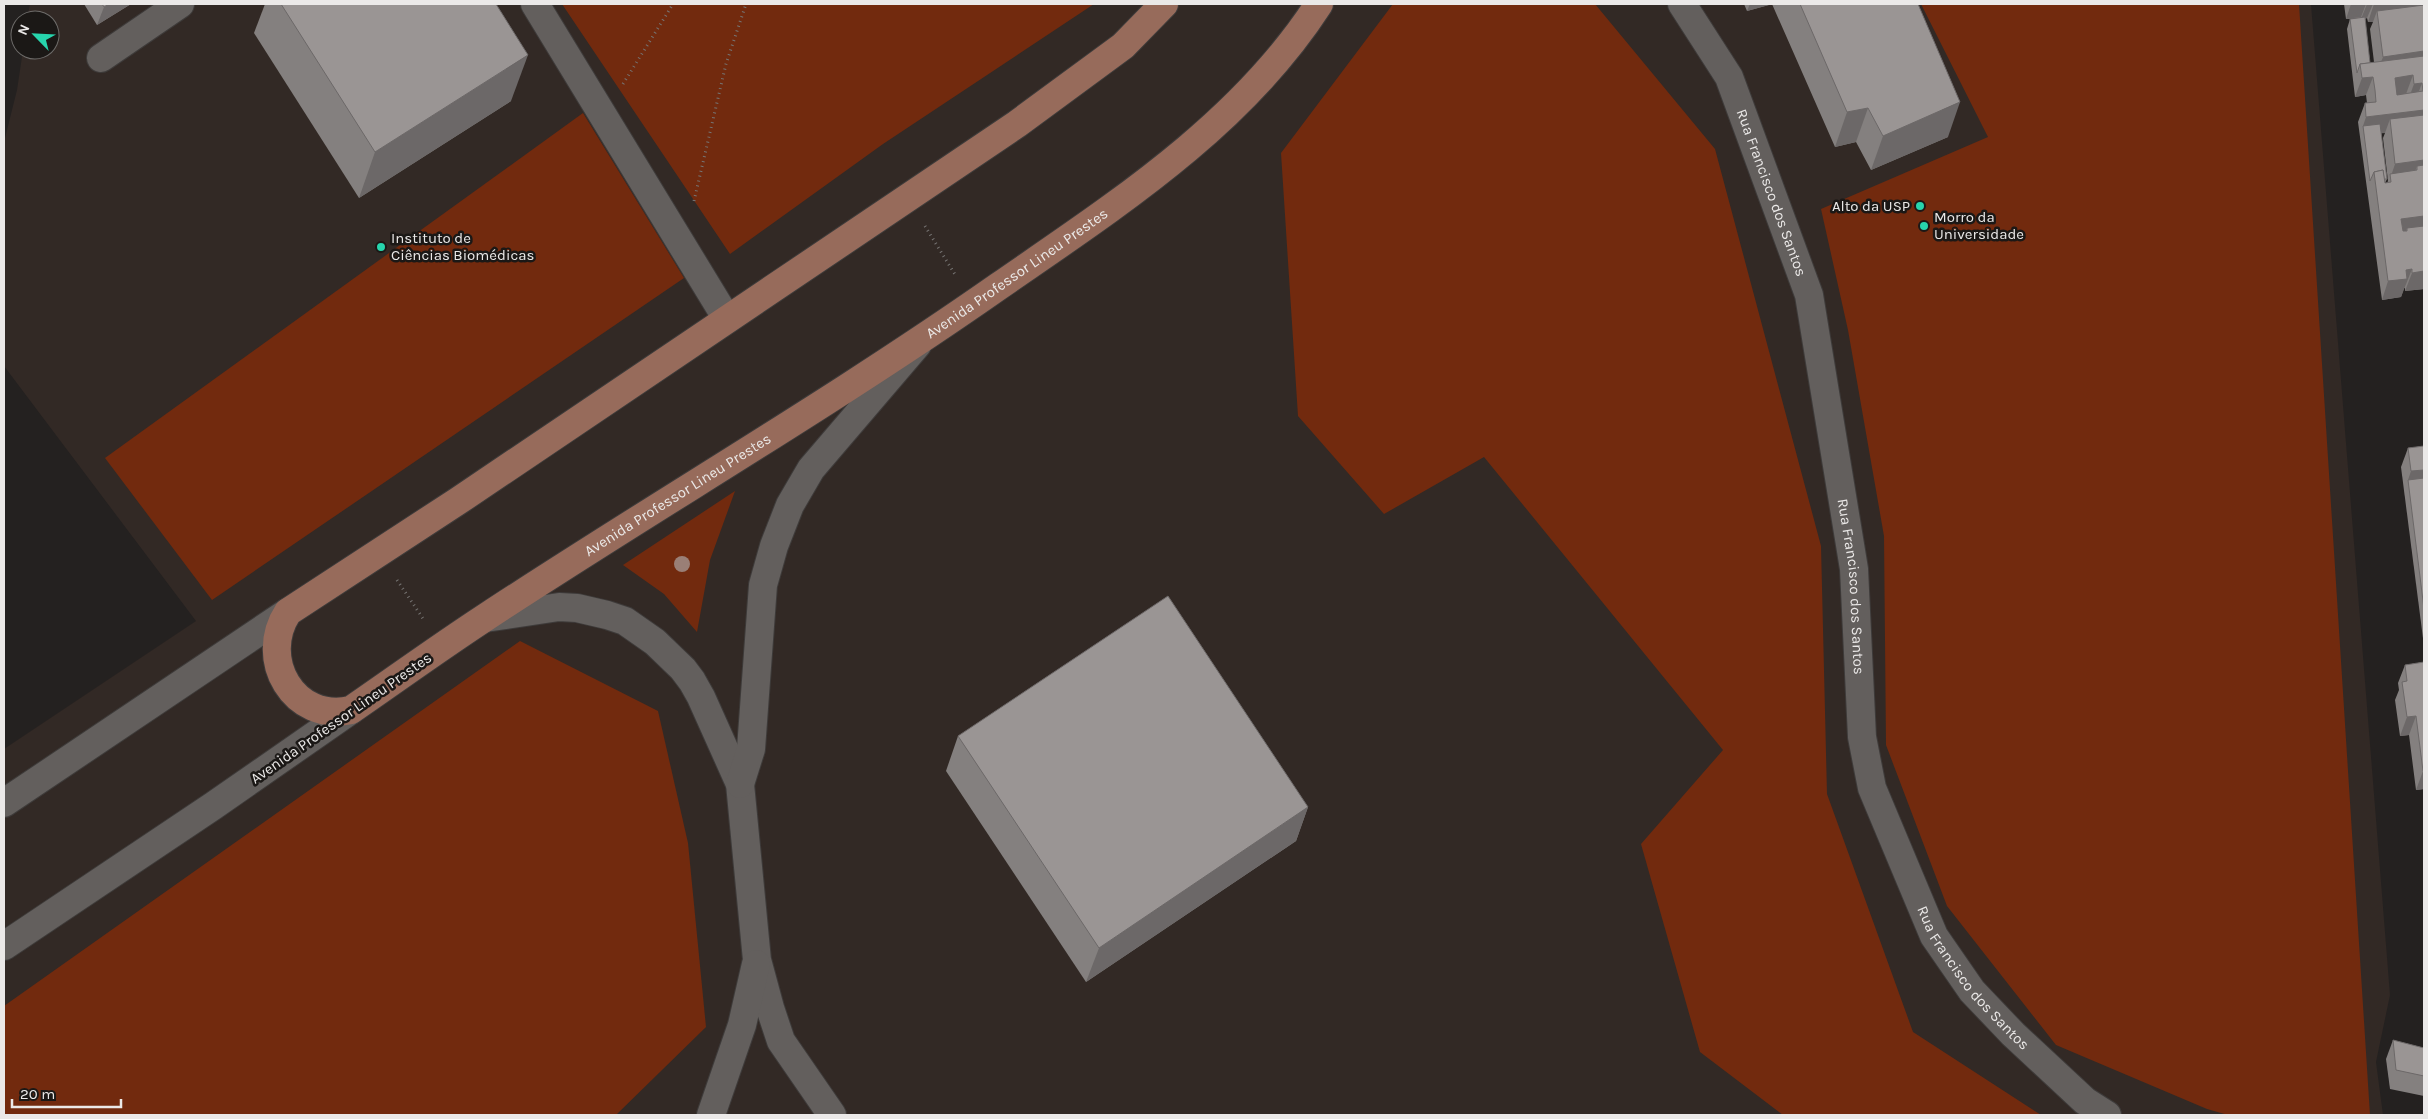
<svg xmlns="http://www.w3.org/2000/svg" width="2428" height="1119" viewBox="0 0 2428 1119" font-family="Karla,sans-serif">
<rect width="100%" height="100%" fill="#242120"/>
<polygon fill="#322925" points="30,4 2311,4 2390,995 2376,1062 2383,1115 4,1115 4,749 196,621 4,366 4,142 17,90 23,50 50,50 50,20 27,20"/>
<g fill="#722a0e">
<polygon points="562,4 1094,4 883,144 730,254"/>
<polygon points="1393,4 1595,4 1715,149 1821,546 1827,794 1913,1032 2041,1115 1783,1115 1700,1052 1641,844 1723,750 1484,457 1384,514 1298,416 1281,153"/>
<polygon points="1921,4 2299,4 2370,1115 2228,1115 2207,1109 2056,1045 1947,906 1886,745 1884,536 1848,330 1821,209 1988,137"/>
<polygon points="583,113 684,278 212,600 105,458"/>
<polygon points="735,491 710,560 697,632 664,594 623,565"/>
<polygon points="520,641 658,711 688,843 706,1027 616,1115 4,1115 4,1006"/>
</g>
<g fill="none" stroke-linecap="round" stroke-linejoin="round">
<defs>
<g id="minor">
<polyline points="535,4 727,319"/>
<path id="s1" d="M 1682,4 L 1729,77 L 1809,295 L 1854,569 L 1862,737 L 1872,788 L 1934,936 L 1972,991 L 2013,1034 L 2085,1101 L 2107,1115"/>
<polyline points="101,58 180,4"/>
<polyline points="485,618 559,607 577,608 607,615 625,621 655,642 683,669 692,681 701,697 740,784 757,960 770,1008 781,1041 832,1115"/>
<polyline points="740,784 751,749 763,585 774,546 790,505 811,469 917,345"/>
<polyline points="4,803 288,612"/>
<polyline points="4,946 213,806 351,710"/>
<polyline points="711,1115 742,1025 756,964"/>
</g>
<g id="major">
<path id="s2" d="M 1164,4 L 1123,46 L 1017,124 L 458,501 L 288,612 C 257,659 294,723 351,710 C 396,679 440,647 486,617 C 656,505 832,403 999,286 C 1116,205 1241,125 1319,4"/>
</g>
</defs>
<use href="#minor" stroke="#3e3b3a" stroke-width="30"/>
<use href="#major" stroke="#3e3b3a" stroke-width="30"/>
<g stroke="#767473" stroke-width="3" stroke-dasharray="1 4" stroke-linecap="butt">
<polyline points="623,84 673,4"/>
<polyline points="694,201 726,64 746,4"/>
<polyline points="925,226 956,276"/>
<polyline points="397,580 424,620"/>
</g>
<use href="#minor" stroke="#635f5d" stroke-width="28"/>
<use href="#major" stroke="#976b5b" stroke-width="28"/>
</g>
<circle fill="#9a7f76" cx="682" cy="564" r="8"/>
<g fill="#84807f" fill-rule="evenodd">
<polygon points="84,4 131,4 97,25"/>
<polygon points="265,4 496,4 511,101 359,198 254,33"/>
<polygon points="1744,4 1918,4 1948,137 1871,170 1856,142 1835,147 1772,4 1747,11"/>
<path d="M 2344,4 L 2424,4 L 2424,289 L 2405,291 L 2405,288 L 2404,288 L 2401,297 L 2382,300 L 2358,122 L 2365,103 L 2367,103 L 2366,95 L 2355,97 L 2347,29 L 2350,19 L 2361,18 L 2346,19 ZM 2367,18 L 2368,22 L 2373,22 L 2370,29 L 2374,62 L 2370,63 L 2365,19 ZM 2381,133 L 2385,133 L 2383,138 L 2388,181 L 2387,183 L 2385,183 L 2387,179 Z"/>
<polygon points="2424,446 2424,646 2401,467 2408,448"/>
<polygon points="2424,662 2424,789 2416,790 2409,735 2400,736 2395,700 2399,690 2398,683 2405,665"/>
<polygon points="958,736 1308,807 1296,841 1086,982 946,771"/>
<polygon points="2393,1040 2424,1048 2424,1096 2390,1089 2386,1059"/>
</g>
<g fill="#6c6868">
<polygon points="109,4 131,4 97,25 104,7"/>
<polygon points="1750,4 1773,4 1747,11"/>
<polygon points="2351,4 2366,4 2361,17 2346,19"/>
<polygon points="2367,4 2373,4 2367,18 2361,19"/>
<polygon points="2374,4 2424,4 2424,15 2377,11 2373,22 2368,22"/>
<polygon points="2424,51 2424,69 2376,75 2383,57"/>
<polygon points="528,55 511,101 359,198 375,152"/>
<polygon points="2413,75 2406,94 2388,97 2395,78"/>
<polygon points="2373,77 2366,95 2355,97 2362,78"/>
<polygon points="2422,83 2415,102 2407,103 2414,84"/>
<polygon points="1960,102 1948,137 1871,170 1883,136"/>
<polygon points="1868,108 1856,142 1835,147 1847,112"/>
<polygon points="2424,110 2424,128 2390,119 2385,133 2364,135 2363,126 2366,117"/>
<polygon points="2424,160 2424,178 2417,170 2417,166 2412,180 2391,176 2395,164"/>
<polygon points="2424,216 2424,234 2407,231 2407,228 2404,236 2401,219"/>
<polygon points="2412,269 2401,297 2382,300 2388,281 2406,270"/>
<polygon points="2424,271 2424,289 2405,291 2412,273"/>
<polygon points="2424,470 2424,487 2408,480 2411,471"/>
<polygon points="2416,716 2409,735 2400,736 2407,717"/>
<polygon points="2423,771 2424,771 2424,789 2416,790"/>
<polygon points="1308,807 1296,841 1086,982 1099,948"/>
</g>
<g fill="#9a9594" stroke="#6c6868" fill-rule="evenodd">
<polygon points="102,4 109,4 104,7"/>
<polygon points="281,4 496,4 528,55 375,152"/>
<polygon points="1800,4 1918,4 1960,102 1883,136 1868,108 1847,112"/>
<polygon points="2424,5 2424,51 2383,57 2377,11"/>
<polygon points="2365,17 2370,63 2360,64 2357,73 2350,19"/>
<path d="M 2424,56 L 2424,110 L 2366,117 L 2365,103 L 2376,102 L 2375,90 L 2373,77 L 2362,78 L 2360,64 ZM 2413,75 L 2414,84 L 2422,83 L 2423,91 L 2397,95 L 2395,78 Z"/>
<polygon points="2424,115 2424,160 2395,164 2390,119"/>
<polygon points="2380,124 2387,179 2384,179 2383,170 2374,172 2370,181 2363,126"/>
<polygon points="2424,165 2424,216 2401,219 2403,231 2407,231 2407,228 2424,226 2424,271 2412,273 2412,269 2406,270 2407,279 2388,281 2374,172 2383,170 2385,183 2391,182 2390,174 2417,170 2417,166"/>
<polygon points="2424,446 2424,470 2411,471 2408,448"/>
<polygon points="2424,478 2424,609 2408,480"/>
<polygon points="1168,596 1308,807 1099,948 958,736"/>
<polygon points="2424,662 2424,771 2423,771 2416,716 2407,717 2402,682 2407,681 2405,665"/>
<polygon points="2393,1040 2424,1048 2424,1076 2396,1070"/>
</g>
<g fill="#27d5ad" stroke="#1b1816" stroke-width="2">
<circle cx="1920" cy="206" r="5"/>
<circle cx="1924" cy="226" r="5"/>
<circle cx="381" cy="247" r="5"/>
</g>
<g text-anchor="middle" dominant-baseline="central" stroke-width="5" stroke-linejoin="round" paint-order="stroke">
<g font-size="15" fill="#ebe9e8" stroke="#1b1816">
<text stroke="none"><textPath href="#s1" startOffset="210">Rua Francisco dos Santos</textPath></text>
<text stroke="none"><textPath href="#s2" startOffset="2014">Avenida Professor Lineu Prestes</textPath></text>
<text stroke="none"><textPath href="#s2" startOffset="1609">Avenida Professor Lineu Prestes</textPath></text>
<text stroke="none"><textPath href="#s1" startOffset="614">Rua Francisco dos Santos</textPath></text>
<text transform="translate(341 718) rotate(-35)">Avenida Professor Lineu Prestes</text>
<text stroke="none"><textPath href="#s1" startOffset="1034">Rua Francisco dos Santos</textPath></text>
</g>
<g font-size="15" fill="#ebe9e8" stroke="#1b1816" text-anchor="start">
<text x="1910" y="206" text-anchor="end">Alto da USP</text>
<text x="1934" y="217">Morro da<tspan x="1934" dy="17">Universidade</tspan></text>
<text x="391" y="238">Instituto de<tspan x="391" dy="17">Ciências Biomédicas</tspan></text>
</g>
</g>
<rect width="2428" height="1119" fill="none" stroke="#ebe9e8" stroke-width="10"/>
<g transform="translate(35 35) rotate(294)"><circle r="24" fill="#1b1816" stroke="#6e6c6a"/>
<path d="M0-4L9 19L0 12L-9 19Z" fill="#27d5ad"/>
<text y="-8" font-size="14" font-weight="bold" text-anchor="middle" fill="#ebe9e8">N</text>
</g>
<path d="M12 1099v8h109v-8" fill="none" stroke="#ebe9e8" stroke-width="2.5"/>
<text x="20" y="1099" font-size="15" fill="#ebe9e8" stroke="#1b1816" stroke-width="4" paint-order="stroke">20 m</text>
</svg>
